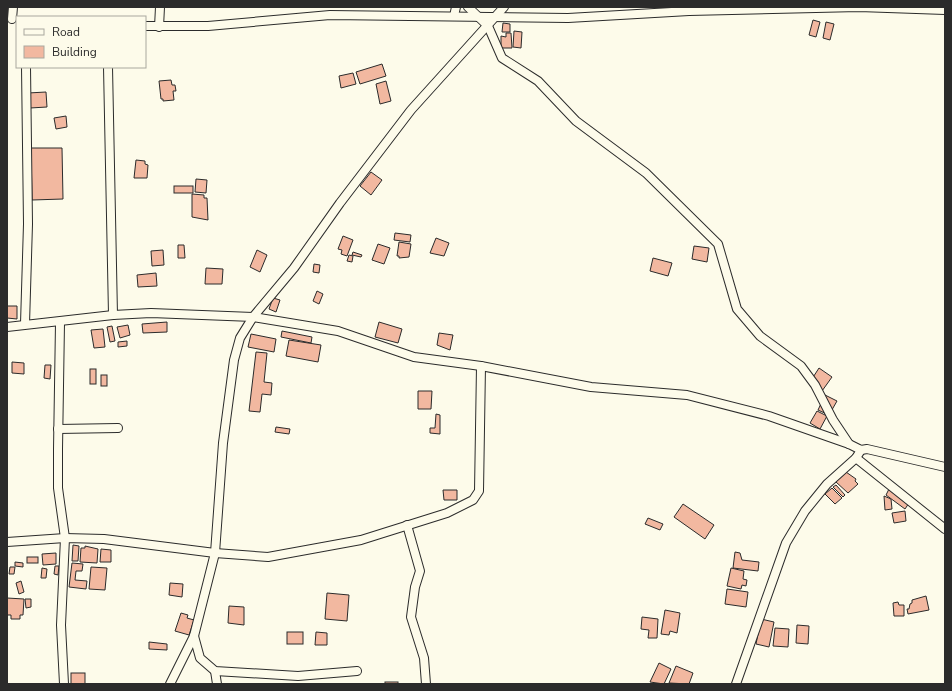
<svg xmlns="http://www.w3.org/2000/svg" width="952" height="691" viewBox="0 0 952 691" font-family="'Nunito Sans',sans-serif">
<rect width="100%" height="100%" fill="#fdfbea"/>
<g fill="#f2b8a0" stroke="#2b2b2b">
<polygon points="813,20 820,22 816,37 809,35"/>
<polygon points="826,22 834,24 830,40 823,38"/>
<polygon points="503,23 510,24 510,32 502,32"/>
<polygon points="514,31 522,32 521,48 513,47"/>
<polygon points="506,33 511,33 512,48 501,48 501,36 506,37"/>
<polygon points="382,64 386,76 360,84 356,72"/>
<polygon points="353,73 356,84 341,88 339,76"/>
<polygon points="171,80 172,85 175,85 176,91 173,91 174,100 163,101 163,99 161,99 159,81"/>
<polygon points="386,81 391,101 380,104 376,84"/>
<polygon points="46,92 47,107 30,108 28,93"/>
<polygon points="66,116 67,127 56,129 54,118"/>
<polygon points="31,148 62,148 63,199 32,200"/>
<polygon points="136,160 145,161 145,164 148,165 147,178 134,178"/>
<polygon points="371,172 382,180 371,195 360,186"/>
<polygon points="196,179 207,180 206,193 195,192"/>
<rect x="174" y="186" width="19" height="7"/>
<polygon points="192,194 204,195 204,198 207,198 208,220 192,217"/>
<polygon points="395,233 411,235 410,242 394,240"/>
<polygon points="343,236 353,240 347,256 341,254 342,250 338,249"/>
<polygon points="436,238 449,243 444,256 430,253"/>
<polygon points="399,242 411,244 409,257 399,258 399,256 397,256"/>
<polygon points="378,244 390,248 384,264 372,260"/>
<polygon points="178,245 184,245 185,258 178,258"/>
<polygon points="694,246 709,248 707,262 692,259"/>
<polygon points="163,250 164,265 152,266 151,251"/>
<polygon points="257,250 267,255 260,272 250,267"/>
<polygon points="353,252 362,255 361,257 352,255"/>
<polygon points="349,255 353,256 352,262 347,261"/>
<polygon points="653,258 672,263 668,276 650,271"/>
<polygon points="314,264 320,265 319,273 313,272"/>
<polygon points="206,268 223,269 222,284 205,284"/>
<polygon points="156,273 157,286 138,287 137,275"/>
<polygon points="317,291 323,294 319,304 313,301"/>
<polygon points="273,298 280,300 276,312 269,309"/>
<polygon points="7,306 17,306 17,319 7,318"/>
<polygon points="167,322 167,332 143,333 142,324"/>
<polygon points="379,322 402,329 398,343 375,337"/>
<polygon points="128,325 130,335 120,338 117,327"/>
<polygon points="112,326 115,341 110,342 107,327"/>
<polygon points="103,329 105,347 94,348 91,330"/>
<polygon points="282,331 312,337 311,343 281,337"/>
<polygon points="439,333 453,335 450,350 437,345"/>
<polygon points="251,334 276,339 274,352 248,347"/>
<polygon points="289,340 321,345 318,362 286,356"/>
<polygon points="127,341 127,346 118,347 118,342"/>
<polygon points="256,352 267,353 264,382 272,383 271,395 262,394 260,412 249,411"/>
<polygon points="12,362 24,363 24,374 12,373"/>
<polygon points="45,365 51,365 50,379 44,378"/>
<polygon points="819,368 832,377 822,391 810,382"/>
<rect x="90" y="369" width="6" height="15"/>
<rect x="101" y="375" width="6" height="11"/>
<polygon points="418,391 432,391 431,409 418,409"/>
<polygon points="825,395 837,401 829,415 818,410"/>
<polygon points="817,411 827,416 820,429 810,423"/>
<polygon points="436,414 440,415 440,434 430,433 430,428 435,428"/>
<polygon points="276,427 290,429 289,434 275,432"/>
<polygon points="846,472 856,479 855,481 858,484 848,493 836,482"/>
<polygon points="836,485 845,495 843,497 833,487"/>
<polygon points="832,488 842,498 835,504 825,494"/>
<polygon points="889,489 909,503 905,509 886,495"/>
<polygon points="443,490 457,490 457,500 444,500"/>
<polygon points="884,496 891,499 892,509 885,510"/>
<polygon points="683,504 714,525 705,539 674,517"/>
<polygon points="905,511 906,521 894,523 892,513"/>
<polygon points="648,518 663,524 660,530 645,524"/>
<polygon points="73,545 79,546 78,561 72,561"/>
<polygon points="85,546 98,549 97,563 80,562 81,548 85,548"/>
<polygon points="101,549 111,550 111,562 100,562"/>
<polygon points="735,552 740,553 742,560 759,562 758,571 733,568"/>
<polygon points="56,553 56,564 43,565 42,554"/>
<rect x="27" y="557" width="11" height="6"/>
<polygon points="15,562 23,563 23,567 15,566"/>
<polygon points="72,563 83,564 82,571 76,571 75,580 87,581 86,589 69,587"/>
<polygon points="55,566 59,566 58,575 54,574"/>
<polygon points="10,567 15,567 14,574 9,574"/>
<polygon points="91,567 107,568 105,590 89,589"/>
<polygon points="42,568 47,569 46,578 41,578"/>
<polygon points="731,568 744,571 743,579 747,580 746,586 742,585 741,589 727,586"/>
<polygon points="21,581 24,592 19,594 16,583"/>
<polygon points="170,583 183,584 182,597 169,595"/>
<polygon points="727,589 748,592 746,607 725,604"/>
<polygon points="327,593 349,595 347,621 325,619"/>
<polygon points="926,596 929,610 908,614 907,609 909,609 910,604 912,603 912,600"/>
<polygon points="7,598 24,599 23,615 20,615 20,619 11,619 11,615 7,615"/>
<polygon points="25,599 31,599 31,607 26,608"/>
<polygon points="898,602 899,605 904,605 904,616 894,616 893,603"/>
<polygon points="229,606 244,607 244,625 228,623"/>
<polygon points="665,610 680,613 677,633 670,631 669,635 661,634"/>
<polygon points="181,613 188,615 187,618 194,620 189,635 175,631"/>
<polygon points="642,617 658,619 657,638 648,638 649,630 641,629"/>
<polygon points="761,619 774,622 769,647 756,644"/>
<polygon points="797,625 809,626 808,644 796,643"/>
<polygon points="775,628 789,629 788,647 773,646"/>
<rect x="287" y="632" width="16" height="12"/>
<polygon points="316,632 327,633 327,645 315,645"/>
<polygon points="149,642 167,644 167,650 149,649"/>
<polygon points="659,663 671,669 664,684 650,682"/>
<polygon points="676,666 693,673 689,684 669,683"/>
<rect x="71" y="673" width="14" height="11"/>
<rect x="385" y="682" width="13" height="2"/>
</g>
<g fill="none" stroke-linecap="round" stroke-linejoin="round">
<defs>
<g id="street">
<polyline points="468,7 488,26 502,58 538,81 576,121 646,173 718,244 737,309 760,336 801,366 815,385 833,420 849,444"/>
<polyline points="454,16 456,7"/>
<polyline points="12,19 13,7"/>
<polyline points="145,26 208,26 330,15 568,18 689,11 859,7 945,10"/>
<polyline points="159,27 160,7"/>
<polyline points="108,67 113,315"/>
<polyline points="60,323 58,449 58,488 65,538 61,625 64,684"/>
<polyline points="25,324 28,224 26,67"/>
<polyline points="7,327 113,315 151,313 253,317 338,331 414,357 481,366 591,387 687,395 769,416 849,444 861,450 867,449 945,467"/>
<polyline points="58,429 118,428"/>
<polyline points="856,458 945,529"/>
<polyline points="407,525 420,571 415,587 411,617 424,658 426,684"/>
<polyline points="7,542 65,538 104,539 215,553 268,557 361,540 447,513 473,500 479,491 481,366"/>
<polyline points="194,636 200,658 215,671 298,676 357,671"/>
<polyline points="215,671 217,684"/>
<polyline points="170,684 194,636 215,553 223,443 234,360 240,338 253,317 294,268 340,203 411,110 504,7"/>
<polyline points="736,684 786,543 805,511 827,484 856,458 861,450"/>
</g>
</defs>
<use href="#street" stroke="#2b2b2b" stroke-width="10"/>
<use href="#street" stroke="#fdfbea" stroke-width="8"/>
</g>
<rect width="952" height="691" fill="none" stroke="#2b2b2b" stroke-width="16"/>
<rect x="16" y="16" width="130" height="52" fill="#fdfbea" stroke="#a9a89e"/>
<rect x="24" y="29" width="20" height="6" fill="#fdfbea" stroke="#a9a89e"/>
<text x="52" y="36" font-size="12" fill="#2b2b2b">Road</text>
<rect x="24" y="46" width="20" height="12" fill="#f2b8a0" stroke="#a9a89e"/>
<text x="52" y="56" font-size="12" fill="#2b2b2b">Building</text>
</svg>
